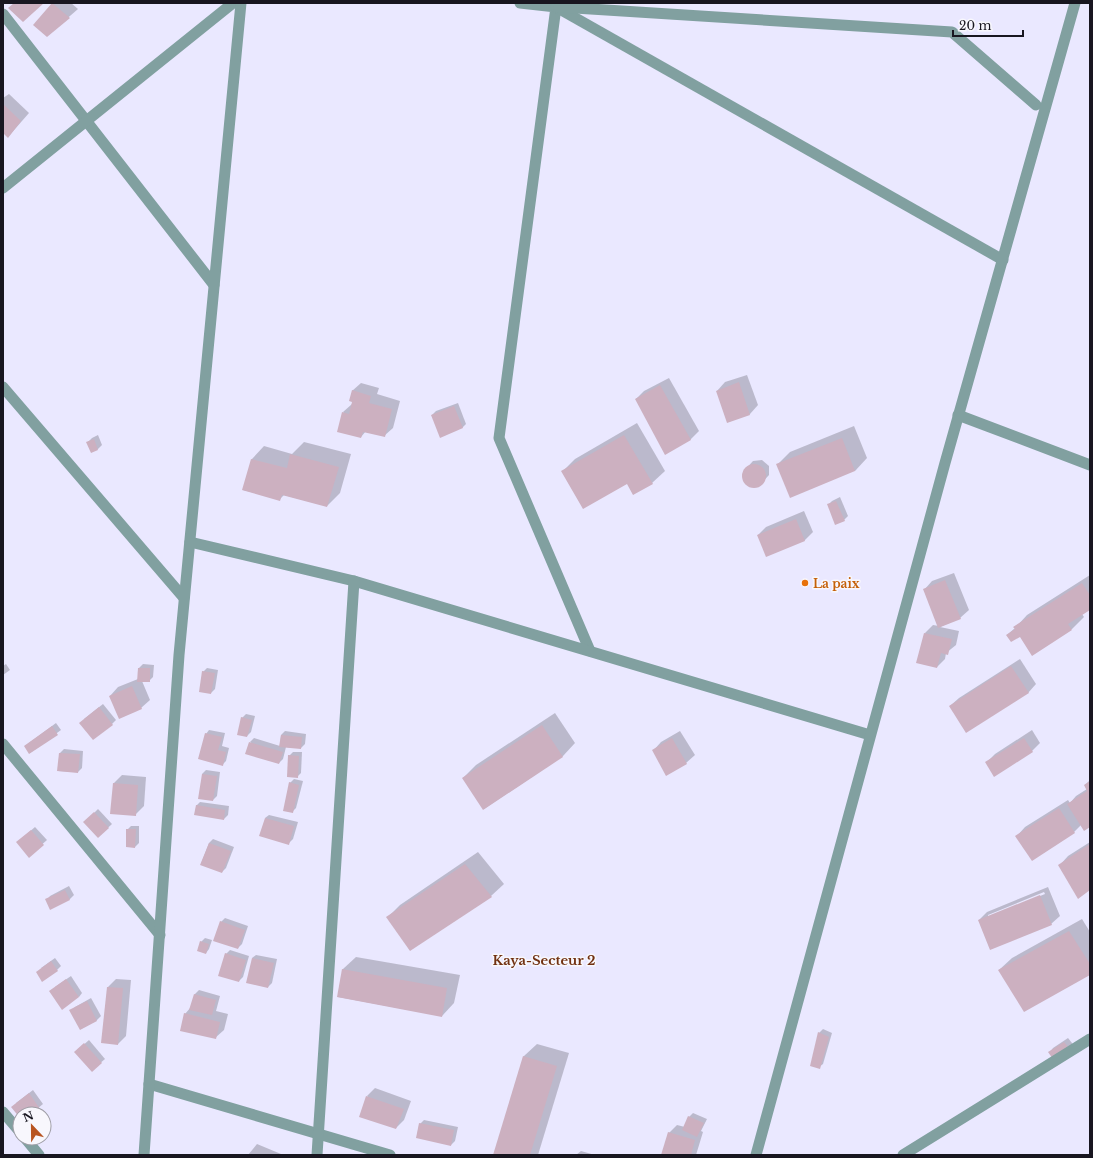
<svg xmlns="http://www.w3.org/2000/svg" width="1093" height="1158" viewBox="0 0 1093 1158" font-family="'Libre Baskerville',serif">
<rect width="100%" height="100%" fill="#eae8ff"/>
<g fill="#0003" fill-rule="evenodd">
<polygon points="53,3 71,3 78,9 47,36 34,25"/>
<polygon points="9,94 29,113 8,137 3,131 3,98"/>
<polygon points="747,375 758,405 750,414 728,422 717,391 725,382"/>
<polygon points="669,378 699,431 690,440 636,399 644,391"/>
<polygon points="361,383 379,388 377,394 400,401 393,428 384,436 366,431 361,437 343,412 352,404 352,391"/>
<polygon points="458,403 466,424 462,428 432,415 436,411"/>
<polygon points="637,423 665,471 652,483 627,483 562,472 575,459"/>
<polygon points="854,426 867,458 855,471 777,465 790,452"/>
<polygon points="98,435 102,445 98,449 91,451 88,442 92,438"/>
<polygon points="304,442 351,454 340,493 327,506 284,495 280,499 243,490 252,459 264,446 292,454"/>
<polygon points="762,460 769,466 769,475 759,486 750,487 744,481 743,472 753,461"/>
<polygon points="840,497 848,516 844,520 828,505 832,501"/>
<polygon points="804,511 813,532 804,541 758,535 766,527"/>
<polygon points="954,573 969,610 960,618 940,627 959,631 956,645 946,653 945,659 937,667 925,633 933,625 939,626 924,590 932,581"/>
<polygon points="1090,575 1090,609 1082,614 1084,617 1072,629 1007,635 1015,628 1027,615"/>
<polygon points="1020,659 1036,684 1028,693 950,706 959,698"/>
<polygon points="6,664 10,670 3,675 3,666"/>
<polygon points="143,664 154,665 153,677 149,681 142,681 150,700 141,708 110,696 118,687 138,679 139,668"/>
<polygon points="207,668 218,670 215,689 211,693 203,672"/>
<polygon points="103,704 116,720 112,724 84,719"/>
<polygon points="555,713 575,743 563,756 484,809 463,778 476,765"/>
<polygon points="246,714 255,716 251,732 247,736 242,718"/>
<polygon points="56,723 61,730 30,753 25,746"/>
<polygon points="209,730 225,733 222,746 229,748 226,761 222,765 206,734"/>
<polygon points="1032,730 1040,743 1032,751 986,763 995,754"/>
<polygon points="285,731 306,734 305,744 301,748 286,747 283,759 279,763 250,742 254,738 280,746 281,735"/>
<polygon points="680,731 695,755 686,763 653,751 661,742"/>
<polygon points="64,749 83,751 82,768 78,772 58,771 60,753"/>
<polygon points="293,752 302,752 301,773 297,777 289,756"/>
<polygon points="206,770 220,772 217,796 213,800 202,774"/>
<polygon points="122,775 146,777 144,806 135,815 111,813 114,783"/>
<polygon points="294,779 303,781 296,808 292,812 290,783"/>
<polygon points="1090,780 1090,826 1081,825 1074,832 1032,859 1017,836 1025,827 1068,800 1070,803 1076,796 1087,789 1085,785"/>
<polygon points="200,802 229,806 228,815 224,819 196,806"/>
<polygon points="98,809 112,824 99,836 85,822"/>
<polygon points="269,815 298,822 293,839 289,843 265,818"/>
<polygon points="131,826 139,826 139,843 135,847 127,830"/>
<polygon points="35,827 47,840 29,856 21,839"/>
<polygon points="213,839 234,847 226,868 222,872 201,864 209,843"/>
<polygon points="1090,842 1090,888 1060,865 1068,856"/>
<polygon points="478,852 504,884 491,896 411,949 388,917 400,905"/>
<polygon points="69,886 74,895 70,899 51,908 47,900 50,896"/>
<path d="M 1048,887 L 1060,916 L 1051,924 L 979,920 L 987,912 ZM 1044,892 L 1045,894 L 988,917 L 988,915 Z"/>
<polygon points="225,918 248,926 242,944 238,948 221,922"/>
<polygon points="1082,919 1090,932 1090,974 999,970 1012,958"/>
<polygon points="205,938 212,940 209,949 206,953 201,942"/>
<polygon points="230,950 249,956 243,977 239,981 226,954"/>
<polygon points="256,955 277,959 272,983 268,987 252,958"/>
<polygon points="356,957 460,975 454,1003 442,1016 338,997 343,969"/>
<polygon points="55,958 61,966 57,970 41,968"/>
<polygon points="71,976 82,993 79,997 55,987"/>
<polygon points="116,979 131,980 126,1036 118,1044 108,987"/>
<polygon points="199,990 220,996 216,1011 228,1014 224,1030 215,1038 185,1014 191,1007 195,994"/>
<polygon points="91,998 101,1016 97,1020 81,1029 71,1011 75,1007"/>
<polygon points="823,1029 832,1033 823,1064 819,1067 819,1033"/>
<polygon points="1068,1038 1076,1048 1050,1052 1053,1048"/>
<polygon points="89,1040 105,1059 92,1070 80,1048"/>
<polygon points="537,1044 569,1053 538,1155 494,1155 524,1056"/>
<polygon points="375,1088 411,1101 404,1120 396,1128 367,1096"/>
<polygon points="33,1090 43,1104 31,1114 20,1114 20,1116 16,1103"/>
<polygon points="693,1113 707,1119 701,1131 703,1132 696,1155 662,1155 669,1133 677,1125 685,1127 689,1117"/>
<polygon points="424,1120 458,1127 455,1141 451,1145 420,1124"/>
<polygon points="257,1144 281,1154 281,1155 248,1155"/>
<polygon points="581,1151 595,1155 576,1155"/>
</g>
<g fill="#ccb0c0">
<polygon points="14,3 44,3 23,22 8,8"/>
<polygon points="52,3 70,18 47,37 33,25"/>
<polygon points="3,104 21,121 8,138 3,133"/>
<polygon points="739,382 750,415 727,423 716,391"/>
<polygon points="660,385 691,440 665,455 635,399"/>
<polygon points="352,390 371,396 369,403 392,409 385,437 363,432 361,438 337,432 342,412 349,414 352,402 349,401"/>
<polygon points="454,406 463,428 440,438 431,415"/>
<polygon points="624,435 653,484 633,495 627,484 583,509 561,471"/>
<polygon points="842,438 855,471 790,498 776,464"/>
<polygon points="94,439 98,450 91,453 86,442"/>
<polygon points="290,454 339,467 327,507 282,495 280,501 242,490 251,459 287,468"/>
<circle cx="754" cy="476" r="12"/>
<polygon points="836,501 845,521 835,525 827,504"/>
<polygon points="796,519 805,541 766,557 757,535"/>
<polygon points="945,580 961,619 938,628 923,589"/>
<polygon points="1082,583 1090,595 1090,610 1068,624 1072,630 1032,656 1020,637 1011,642 1006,635 1015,629 1013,627"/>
<polygon points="924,633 952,639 948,655 941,653 937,668 916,663"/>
<polygon points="1011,666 1029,693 966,733 949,706"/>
<polygon points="138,668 150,668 150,682 137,682"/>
<polygon points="202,671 215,673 211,694 199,692"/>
<polygon points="132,686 142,709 119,719 109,696"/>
<polygon points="99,707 113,725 93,740 79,723"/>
<polygon points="241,717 252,720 247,737 237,735"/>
<polygon points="542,725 563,757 483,810 462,778"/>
<polygon points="52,726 58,735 29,754 24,746"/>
<polygon points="205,733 222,737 218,750 226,752 223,766 198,759"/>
<polygon points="281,735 302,737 301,749 279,747"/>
<polygon points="672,738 687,764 666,776 652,750"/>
<polygon points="1024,738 1033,752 994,777 985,762"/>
<polygon points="249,742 283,752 279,764 245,754"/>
<polygon points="59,753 80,754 78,773 57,771"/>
<polygon points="288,755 299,756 298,778 287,777"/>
<polygon points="202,774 217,776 213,801 198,799"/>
<polygon points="1090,781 1090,827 1084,831 1067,804 1087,791 1084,785"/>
<polygon points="289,782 299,785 293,813 283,811"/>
<polygon points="113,783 138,785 136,816 110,814"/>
<polygon points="196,805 225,810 224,820 194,815"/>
<polygon points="1059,808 1075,833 1032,861 1015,836"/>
<polygon points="94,812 109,828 98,838 83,822"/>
<polygon points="265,818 294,826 289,845 259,836"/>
<polygon points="126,829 136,829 135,848 126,847"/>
<polygon points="31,830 44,845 29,858 16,842"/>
<polygon points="209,843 231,851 222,873 200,865"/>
<polygon points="1090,844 1090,890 1078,899 1058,865"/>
<polygon points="465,864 492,897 410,951 386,917"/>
<polygon points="65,890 70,900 50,910 45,899"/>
<polygon points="1040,895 1052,925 990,950 978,920"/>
<polygon points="220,921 245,930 238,949 213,941"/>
<polygon points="1069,931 1090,964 1090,975 1024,1012 998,970"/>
<polygon points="200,941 209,944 206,954 197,951"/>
<polygon points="225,953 246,960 239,982 218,976"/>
<polygon points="252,958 274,963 268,988 246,983"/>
<polygon points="51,961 58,971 42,982 36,972"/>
<polygon points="342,969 447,988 442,1017 337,997"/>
<polygon points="66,979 79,997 62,1010 49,991"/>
<polygon points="107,987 123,988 118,1045 101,1043"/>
<polygon points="194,994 216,1000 212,1015 189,1010"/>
<polygon points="87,1001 97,1021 80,1030 69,1010"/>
<polygon points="184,1013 220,1022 216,1039 180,1031"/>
<polygon points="818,1032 829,1037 820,1069 810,1066"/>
<polygon points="1064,1042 1073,1053 1055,1062 1048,1052"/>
<polygon points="84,1043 102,1063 92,1072 74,1052"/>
<polygon points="523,1056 557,1066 530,1155 493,1155"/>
<polygon points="29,1093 40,1109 33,1114 20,1114 20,1118 11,1107"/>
<polygon points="366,1096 404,1109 396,1129 359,1117"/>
<polygon points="688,1116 704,1123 697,1137 682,1130"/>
<polygon points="419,1123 454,1130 451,1146 416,1138"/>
<polygon points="668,1132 695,1140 691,1155 661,1155"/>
</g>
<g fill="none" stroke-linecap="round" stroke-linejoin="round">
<polyline stroke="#81a0a0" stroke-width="11" points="903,1155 1090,1039"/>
<g stroke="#81a0a0" stroke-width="11">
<polyline points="520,3 556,7 499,438 590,651"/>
<polyline points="556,7 1003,260"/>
<polyline points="559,7 952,32 1036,105"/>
<polyline points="3,14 214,285"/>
<polyline points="3,188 233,3"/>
<polyline points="3,387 184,598"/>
<polyline points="958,415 1090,465"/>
<polyline points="190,542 354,581 870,735"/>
<polyline points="3,744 160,935"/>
<polyline points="149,1084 390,1155"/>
<polyline points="3,1112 20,1132"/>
<polyline points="25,1138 39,1155"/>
<polyline points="144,1155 179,655 241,3"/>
<polyline points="317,1155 354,581"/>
<polyline points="756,1155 945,463 1075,3"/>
</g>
</g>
<circle fill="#e8710a" stroke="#f8f7fd" stroke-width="1.5" cx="805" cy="583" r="4"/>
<g text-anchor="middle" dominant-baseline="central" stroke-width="3" stroke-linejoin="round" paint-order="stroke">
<g font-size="12" font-weight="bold" fill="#c56008" stroke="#f8f7fd" text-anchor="start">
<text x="813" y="583">La paix</text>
</g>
<g font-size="13" font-weight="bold" fill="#713111" stroke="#f8f7fd">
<text x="544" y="960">Kaya-Secteur 2</text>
</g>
</g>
<rect width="1093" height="1158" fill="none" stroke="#181620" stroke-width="8"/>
<g transform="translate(32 1126) rotate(338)"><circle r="19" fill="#f8f7fd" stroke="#9e9da5"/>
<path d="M0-3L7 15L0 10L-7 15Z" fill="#b85420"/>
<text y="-6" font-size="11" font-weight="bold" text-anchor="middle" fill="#181620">N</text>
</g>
<path d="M953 30v6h70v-6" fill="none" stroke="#181620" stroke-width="2"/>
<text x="959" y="30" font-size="12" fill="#181620" stroke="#f8f7fd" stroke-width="3" paint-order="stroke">20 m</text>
</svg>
